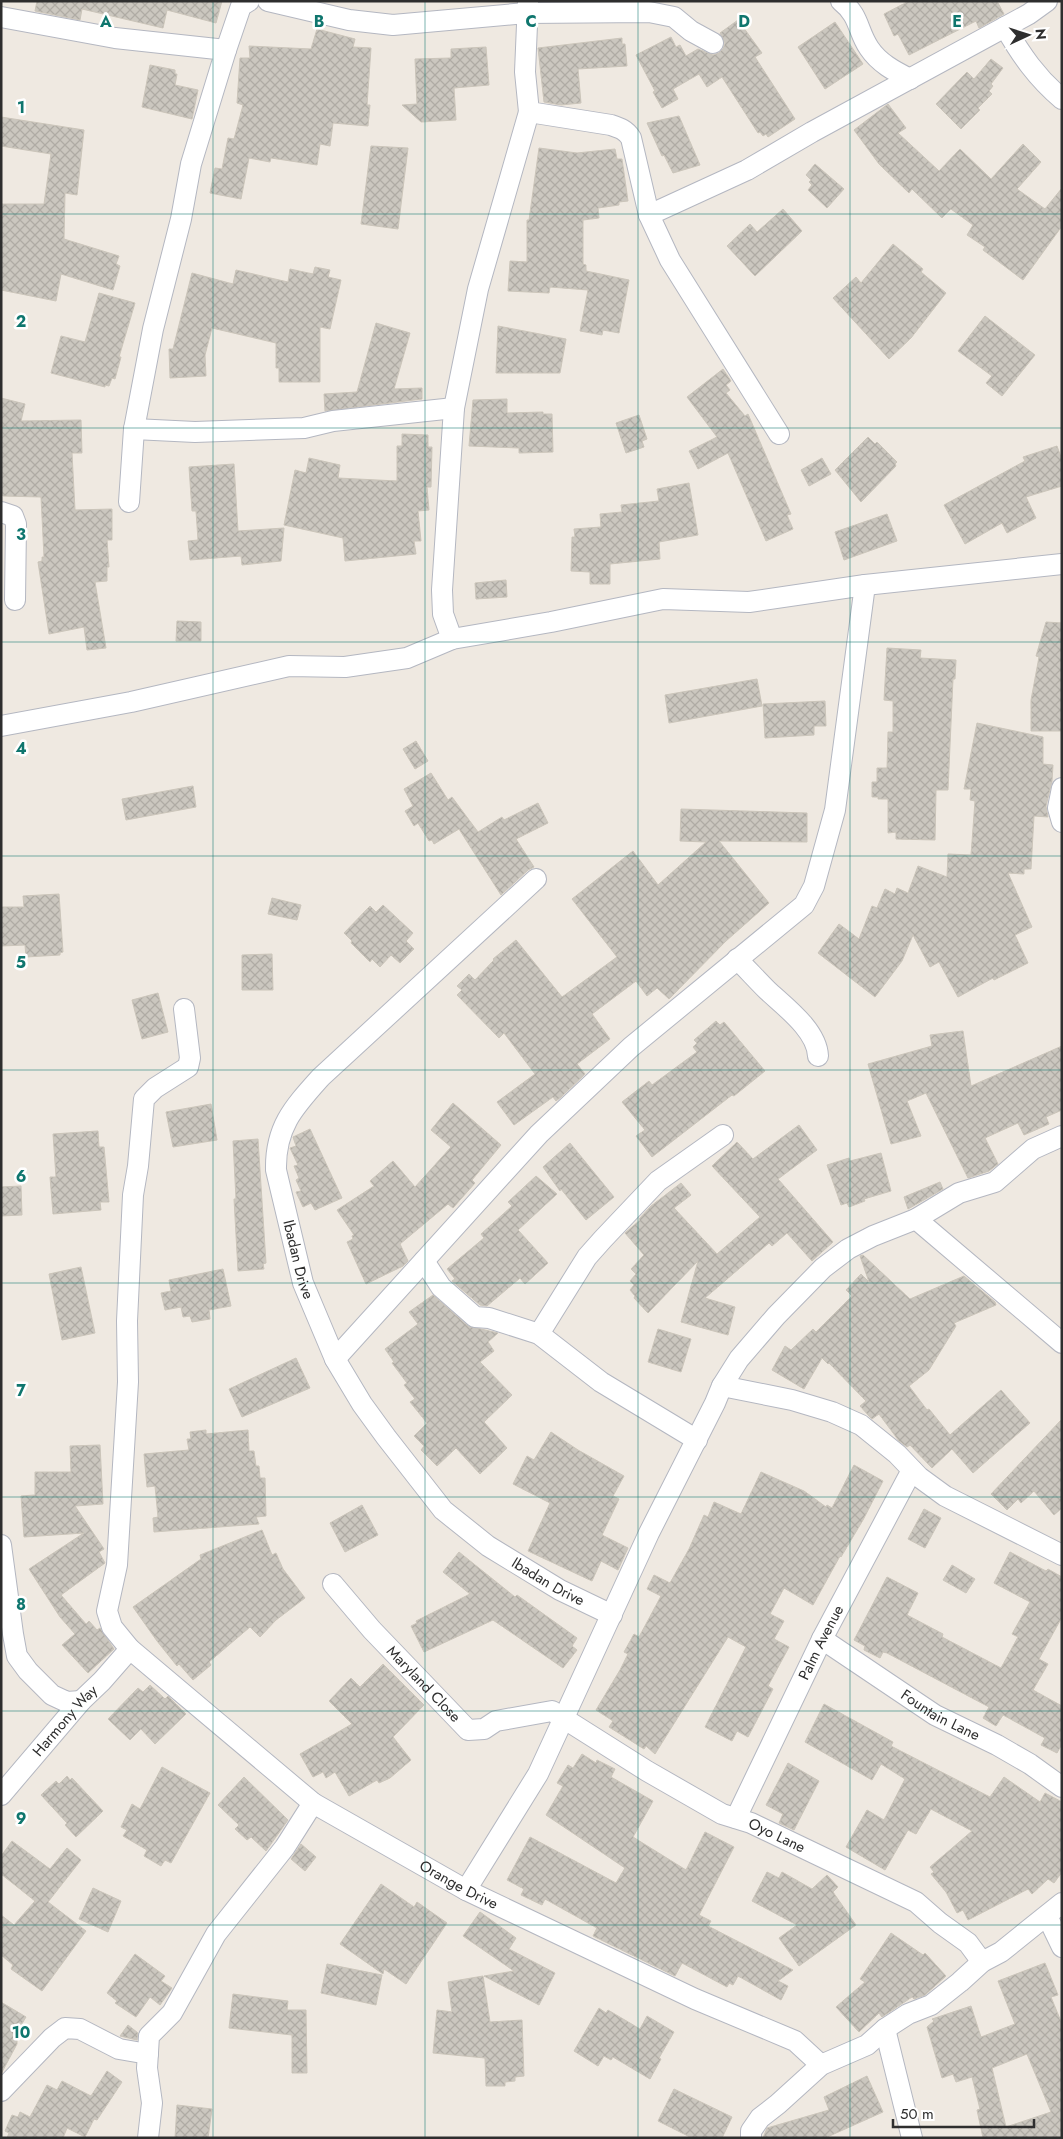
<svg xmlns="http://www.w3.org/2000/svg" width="1063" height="2139" viewBox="0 0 1063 2139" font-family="Jost,sans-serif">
<defs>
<pattern id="building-cross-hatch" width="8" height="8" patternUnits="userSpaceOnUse" patternTransform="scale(1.25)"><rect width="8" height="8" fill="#cbc7bf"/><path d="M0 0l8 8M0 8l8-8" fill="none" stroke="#afaba4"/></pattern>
</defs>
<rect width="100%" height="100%" fill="#efe9e1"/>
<g fill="url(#building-cross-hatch)" stroke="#cbc5ba" fill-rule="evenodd">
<polygon points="37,1 222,1 216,23 167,10 163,28 82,9 80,20 35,11"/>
<polygon points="909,1 997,1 1004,14 979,28 976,21 909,55 898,34 894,36 884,14"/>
<polygon points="738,20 762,53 755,57 795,119 768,137 766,134 763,136 760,132 758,133 722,77 707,87 699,74 673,89 678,99 662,108 653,92 655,91 636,55 671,37 676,47 680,45 686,56 698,49 713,55 719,53 723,49 725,43 720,33"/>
<polygon points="835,22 863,64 825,89 798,47"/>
<polygon points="317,29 355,39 353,47 371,48 367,105 370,105 368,126 333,123 330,146 320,144 317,165 271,158 270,162 249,158 241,199 210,193 215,168 222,169 228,138 234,139 243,105 237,103 240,58 250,58 249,46 311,49"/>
<polygon points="622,38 622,44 625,44 627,66 578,69 581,103 561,105 544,102 538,48"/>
<polygon points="486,47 489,85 454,88 456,120 421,122 402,105 417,104 415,59 451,58 451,49"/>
<polygon points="991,59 1003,68 991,84 993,86 989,91 992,94 978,108 980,110 961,129 936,104 967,72 974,79"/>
<polygon points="150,65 175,70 175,74 177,74 175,85 198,90 192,119 142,107"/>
<polygon points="888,104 906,128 898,133 939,171 960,149 991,179 1023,144 1041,162 1017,189 1045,209 1062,188 1062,226 1023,280 983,250 985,247 967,235 973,225 951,209 942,218 912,189 909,193 879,164 854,130"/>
<polygon points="679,116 700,165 673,173 664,155 662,156 647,123"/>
<polygon points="1,117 84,130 77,195 65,193 64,239 119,256 116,264 120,266 113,290 61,274 56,301 1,290 1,204 44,204 51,154 1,146"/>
<polygon points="371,146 408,148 398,229 361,224"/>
<polygon points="539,148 577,153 615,149 617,159 622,159 628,201 619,202 619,205 598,208 599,218 583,220 583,264 586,265 586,271 629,280 619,333 603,330 602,335 580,331 588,290 550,287 549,293 508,291 510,261 527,262 527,220 529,220"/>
<polygon points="815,164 844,189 827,208 808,190 812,185 809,182 811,180 806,175"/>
<polygon points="783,209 802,231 755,276 727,246 750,224 757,232"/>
<polygon points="893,244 923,269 921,272 946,293 911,338 889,359 833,298 856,277 861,283"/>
<polygon points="315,267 330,270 328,277 341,280 330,329 320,327 320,382 279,382 279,368 276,368 276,343 212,328 205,355 206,376 170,378 169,349 173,349 192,273 233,284 236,270 288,282 290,269 313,274"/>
<polygon points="99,293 135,303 119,357 121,357 115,379 112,378 109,386 105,385 105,387 51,373 61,336 85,342"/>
<polygon points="985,316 1035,355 1002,396 986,383 992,376 958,351"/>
<polygon points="376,323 410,333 394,389 422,388 422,399 325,411 324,394 357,392"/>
<polygon points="498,326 566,339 560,373 496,373"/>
<polygon points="723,369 731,381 726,385 730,390 726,393 745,416 748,414 791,514 787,515 793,529 766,541 728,453 698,469 689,451 717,437 687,397"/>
<polygon points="1,398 25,404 21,421 81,420 82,453 72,453 75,510 112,509 112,540 107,540 109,567 107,567 107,581 95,582 106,648 87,650 84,627 49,634 38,562 42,561 42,557 44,557 41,497 3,496 1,493"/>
<polygon points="507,399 507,413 543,412 543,414 552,414 553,452 519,453 519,448 469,446 473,400"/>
<polygon points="639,415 647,439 642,441 644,447 626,453 616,423"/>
<polygon points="402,434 428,435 428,447 432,447 431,487 427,487 429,510 418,511 421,541 414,541 416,554 345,561 343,538 284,525 295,470 306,473 309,458 340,465 338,478 397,481 397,446 402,446"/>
<polygon points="868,437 875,444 877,442 897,462 895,464 896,466 861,502 835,470"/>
<polygon points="1057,446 1062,460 1062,486 1026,497 1036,518 1007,533 1002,523 965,544 944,505 1025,461 1023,457"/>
<polygon points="822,458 831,474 809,486 801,470"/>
<polygon points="234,464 238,531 284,528 281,561 242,565 241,556 190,560 188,541 198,540 196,511 192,511 189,467"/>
<polygon points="689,483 698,535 659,542 660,559 610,564 610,584 590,584 590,572 571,571 572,537 575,537 574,529 601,527 600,514 622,512 621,505 659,501 657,489"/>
<polygon points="887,514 897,541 844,560 835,532"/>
<polygon points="506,580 507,597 476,599 475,583"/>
<polygon points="177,621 201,622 201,641 176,641"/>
<polygon points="1046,622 1062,623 1062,731 1031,731 1031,700 1039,657 1036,656"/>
<polygon points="887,648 921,650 920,658 956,660 955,679 953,679 948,790 936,790 935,840 896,839 896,832 888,833 888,799 878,799 878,797 872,797 872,782 877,782 877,768 887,768 888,732 893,732 893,701 884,700"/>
<polygon points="757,679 762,706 669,723 665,695"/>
<polygon points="825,701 826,726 814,726 814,735 765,738 763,704"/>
<polygon points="977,723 1043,737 1043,764 1053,765 1052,781 1046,806 1048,817 1034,816 1031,869 1024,869 1024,874 1008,873 1032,927 1015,935 1028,963 994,980 993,978 958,997 939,962 930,967 913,935 902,961 875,997 818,953 839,924 859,939 872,906 877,908 885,889 895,894 897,888 908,893 918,866 947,877 948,854 971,855 975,801 970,800 971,789 964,789"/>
<polygon points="416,741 428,761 415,769 403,749"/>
<polygon points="431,773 448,800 452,797 478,832 502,817 504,820 538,803 548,823 516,839 534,867 528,870 501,895 459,829 434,844 432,840 429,841 418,823 414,826 405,811 413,806 404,789"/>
<polygon points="193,786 196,807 126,820 122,799"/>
<polygon points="681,809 807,813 807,842 719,841 769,903 726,941 669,999 657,988 647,996 636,981 592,1014 610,1039 577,1064 585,1074 561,1097 556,1101 553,1097 514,1125 497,1102 535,1074 504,1033 499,1038 457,995 462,990 457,986 469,974 475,980 494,960 493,959 516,940 562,997 617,957 572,899 633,851 658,885 706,842 680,841"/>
<polygon points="59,894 63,952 60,953 60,955 26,957 25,945 1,946 1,907 24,907 23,896"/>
<polygon points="272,898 301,905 297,920 268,914"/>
<polygon points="383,905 413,933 406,941 414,949 400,963 391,955 380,967 372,959 370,962 351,943 352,941 344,933 370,906 376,912"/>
<polygon points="272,954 273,990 242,990 242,955"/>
<polygon points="158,993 168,1032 142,1039 132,1000"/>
<polygon points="716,1021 720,1025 724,1022 765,1071 734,1096 732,1095 652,1157 636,1136 645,1130 622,1102 649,1081 652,1085 697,1052 693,1047 697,1043 694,1040"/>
<polygon points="963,1031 971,1086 1062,1046 1062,1110 1046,1117 1049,1124 1024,1135 1018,1123 985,1138 998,1164 989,1171 968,1178 926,1093 907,1101 921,1136 891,1144 868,1064 932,1046 930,1035"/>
<polygon points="453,1103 501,1145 472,1180 475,1183 453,1208 448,1204 400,1244 408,1261 403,1266 366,1284 347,1242 353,1239 352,1236 354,1235 337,1210 374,1186 370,1181 393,1161 415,1187 451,1147 431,1130"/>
<polygon points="211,1104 217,1140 173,1147 166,1112"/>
<polygon points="799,1125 817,1150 778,1179 833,1242 812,1261 787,1233 772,1246 769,1243 705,1298 735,1307 728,1335 681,1322 698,1261 648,1313 634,1298 635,1296 630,1290 634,1285 630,1281 636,1274 631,1269 644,1255 625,1233 640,1220 639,1219 651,1206 681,1183 691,1195 674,1208 717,1254 760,1217 712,1166 737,1142 753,1159"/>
<polygon points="310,1129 342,1198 315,1210 311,1203 303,1207 296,1192 301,1191 296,1180 299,1178 294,1166 298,1165 290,1148 296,1146 293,1137"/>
<polygon points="98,1131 99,1147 104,1147 109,1202 100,1202 101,1210 53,1214 50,1177 56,1177 53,1134"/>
<polygon points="258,1139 266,1263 263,1264 264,1269 238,1271 234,1199 236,1199 233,1141"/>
<polygon points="570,1143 614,1197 586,1220 561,1189 560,1191 543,1167"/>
<polygon points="881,1153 891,1191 864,1199 865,1201 849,1207 847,1203 841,1205 827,1165 849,1158 850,1161"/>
<polygon points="536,1176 557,1194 518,1230 548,1263 525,1284 520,1278 487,1306 480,1305 452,1281 455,1279 447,1269 484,1238 481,1234 512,1206 508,1202"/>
<polygon points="940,1182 943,1189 908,1209 904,1197"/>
<polygon points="21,1186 22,1215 1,1216 1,1187"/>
<polygon points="863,1255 910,1299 964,1276 995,1302 996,1305 954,1323 956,1326 929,1370 909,1386 927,1410 929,1409 950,1435 1001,1390 1030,1423 973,1473 952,1449 932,1468 910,1445 907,1447 899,1441 879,1414 872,1419 869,1416 860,1406 866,1401 829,1363 828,1364 822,1358 804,1389 772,1370 785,1346 791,1350 813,1329 816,1332 852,1296 846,1290 861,1274 869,1282 860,1256"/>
<polygon points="81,1267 95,1333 62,1340 49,1274"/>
<polygon points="223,1269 231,1306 209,1310 210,1319 192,1322 190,1316 183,1317 181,1307 165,1310 161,1293 171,1291 169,1280"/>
<polygon points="433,1295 468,1326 498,1333 488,1342 494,1351 480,1362 512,1395 484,1422 507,1448 480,1474 456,1448 437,1466 421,1450 424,1446 414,1436 427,1423 410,1402 415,1399 404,1385 407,1383 392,1363 394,1362 385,1349 418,1324 409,1312"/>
<polygon points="658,1329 691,1339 681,1372 648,1362"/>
<polygon points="296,1358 310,1388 242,1417 229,1389"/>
<polygon points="1062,1419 1062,1508 1054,1515 1034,1491 1021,1503 1018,1499 1007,1510 991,1494"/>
<polygon points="206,1430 206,1434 248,1430 249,1451 254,1451 256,1466 259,1466 260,1478 265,1478 266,1516 256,1517 259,1524 154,1532 153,1518 158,1517 155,1486 147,1487 144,1454 189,1450 187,1439 191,1439 190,1432"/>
<polygon points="551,1432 578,1450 624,1476 613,1496 619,1499 602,1535 628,1548 618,1570 601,1561 592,1581 528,1551 550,1503 513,1484 527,1456 534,1460"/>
<polygon points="100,1445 103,1504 75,1506 104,1549 99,1552 105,1563 61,1595 86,1624 89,1621 97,1630 100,1628 114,1649 88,1673 62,1645 75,1634 60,1617 29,1569 84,1533 24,1537 21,1496 35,1495 35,1472 71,1472 70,1446"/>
<polygon points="854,1465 883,1481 863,1520 841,1557 840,1556 813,1605 784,1588 770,1614 784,1621 774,1639 789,1647 768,1686 773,1689 748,1737 737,1731 732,1741 705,1727 746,1647 728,1637 655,1754 646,1746 644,1749 609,1727 613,1721 596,1710 620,1670 628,1654 624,1652 634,1634 639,1637 661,1596 647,1589 654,1575 670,1583 689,1549 704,1515 708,1517 714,1502 741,1514 761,1472 804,1491 826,1507 827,1505 832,1508"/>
<polygon points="362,1505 378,1535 345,1552 330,1523"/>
<polygon points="924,1509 941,1518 925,1548 908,1539"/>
<polygon points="262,1530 272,1555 276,1553 283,1569 305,1598 276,1620 260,1637 250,1627 209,1662 211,1665 193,1680 179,1664 177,1666 157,1641 133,1607 201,1559 200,1555"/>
<polygon points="459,1552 515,1597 517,1595 577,1638 572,1646 577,1650 563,1668 493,1620 424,1652 411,1626 417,1623 416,1621 470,1594 443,1572"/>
<polygon points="1010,1552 1046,1571 1048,1569 1062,1577 1062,1617 1039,1659 1048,1664 1033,1690 1062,1706 1062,1744 1057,1753 1041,1745 1045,1738 1003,1715 996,1726 983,1718 989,1707 887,1653 883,1652 880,1658 864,1650 865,1646 854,1640 887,1577 918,1593 907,1615 943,1634 942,1637 1001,1668 1018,1637 1012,1634 1030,1602 994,1583"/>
<polygon points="952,1565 975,1579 966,1593 943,1580"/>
<polygon points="383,1664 424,1705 393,1737 411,1760 390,1778 379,1783 377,1780 349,1796 335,1772 326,1778 323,1772 313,1777 300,1754 352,1724 329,1701 351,1678 360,1687"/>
<polygon points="150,1685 165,1699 168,1696 186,1714 155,1744 141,1729 130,1740 108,1719 138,1688 143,1692"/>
<polygon points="824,1704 893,1742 891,1746 990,1797 1004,1777 1040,1802 1045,1793 1062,1802 1062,1872 1054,1883 1048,1879 1032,1894 1028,1889 968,1920 963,1910 957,1913 946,1892 931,1874 934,1872 930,1867 972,1831 931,1809 916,1834 908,1830 885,1870 846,1847 867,1810 884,1820 905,1779 881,1764 872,1780 805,1742"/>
<polygon points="582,1754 596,1763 597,1760 615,1769 611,1777 653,1801 633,1837 686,1870 705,1832 734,1847 699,1915 711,1921 708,1926 793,1970 778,1981 788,1986 781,2000 738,1976 733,1985 729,1983 727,1987 682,1963 675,1976 593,1936 597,1928 545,1899 542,1905 521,1895 524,1889 507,1880 530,1837 616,1883 625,1868 546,1815 563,1786 557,1783 568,1765 573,1768"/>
<polygon points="788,1763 819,1781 794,1830 779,1823 783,1814 766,1805"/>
<polygon points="162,1767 210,1793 171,1863 165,1860 161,1866 144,1856 147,1850 123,1836 127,1830 121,1827 132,1804 140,1809"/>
<polygon points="67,1776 70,1780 72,1778 103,1811 76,1837 65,1825 67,1823 41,1795 56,1781 59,1784"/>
<polygon points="244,1777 288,1820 266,1851 251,1837 247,1840 235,1829 239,1825 218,1805"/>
<polygon points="12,1841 50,1869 67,1848 81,1860 48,1902 86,1931 42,1991 11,1969 13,1965 1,1955 1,1915 14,1925 35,1901 1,1874 1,1856"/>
<polygon points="301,1844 316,1857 305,1871 291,1859"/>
<polygon points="767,1872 779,1878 782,1872 812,1889 827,1875 838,1887 833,1892 856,1925 799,1966 779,1938 797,1925 752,1901"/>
<polygon points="381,1884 414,1907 417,1902 447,1923 406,1984 384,1969 383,1974 340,1944"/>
<polygon points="93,1888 121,1901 108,1932 79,1919"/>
<polygon points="480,1912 516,1938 509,1949 555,1973 539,2005 484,1976 514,1971 463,1936"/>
<polygon points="891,1933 923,1955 925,1953 946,1976 925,1995 914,1999 912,1997 882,2017 879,2013 859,2032 836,2007 865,1982 860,1979"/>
<polygon points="135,1954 165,1976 161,1981 172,1988 160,2005 150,1997 136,2017 115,2003 117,2001 107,1993"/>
<path d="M 1045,1963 L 1058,1995 L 1051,1997 L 1062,2024 L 1062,2138 L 983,2138 L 977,2110 L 980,2109 L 972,2077 L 956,2082 L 953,2074 L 942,2078 L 927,2027 L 934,2021 L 932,2019 L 971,2006 L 981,2037 L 1015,2024 L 998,1981 ZM 1027,2054 L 1051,2112 L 1006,2127 L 992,2068 Z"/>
<polygon points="327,1964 382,1975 376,2005 321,1993"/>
<polygon points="483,1976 490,2022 522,2020 524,2076 515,2077 515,2081 505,2082 505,2086 486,2086 485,2058 433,2053 437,2010 452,2012 448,1982"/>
<polygon points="233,1994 288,2001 287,2010 306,2010 307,2073 292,2073 292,2035 229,2028"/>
<polygon points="1,2002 26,2017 14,2037 17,2039 17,2044 1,2074"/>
<polygon points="599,2008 606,2013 608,2010 640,2029 647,2016 674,2032 659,2058 661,2059 650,2079 613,2057 611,2060 604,2056 598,2066 574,2051"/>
<polygon points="128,2025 138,2033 137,2040 120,2036"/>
<polygon points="107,2071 122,2082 97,2120 94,2119 85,2137 67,2128 63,2138 7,2138 9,2133 5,2131 12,2115 18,2117 20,2112 30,2117 47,2085 57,2090 62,2081 91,2096"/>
<polygon points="867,2076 883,2112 825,2138 763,2138 767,2128 829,2110 824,2097"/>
<polygon points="674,2089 732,2117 722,2138 692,2138 658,2121"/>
<polygon points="177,2105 212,2109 208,2138 175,2138"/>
</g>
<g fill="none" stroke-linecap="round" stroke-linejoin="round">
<defs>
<g id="minor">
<polyline points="268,1 349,20 393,25 526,13 649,12 674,17 691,31 713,43"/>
<path d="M 528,1 L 525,72 L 529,112 L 611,125 C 620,128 626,130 631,138 L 649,215 L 670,260 L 779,434"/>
<path d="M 841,1 C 860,16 857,30 869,48 C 879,63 894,71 910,79"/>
<polyline points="1,17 115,38 226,50 191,164 181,219 153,329 134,429 129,502"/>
<path d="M 1005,27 C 1021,55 1037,78 1062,99"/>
<polyline points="226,50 241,6 249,1"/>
<polyline points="649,215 747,170 812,132 1029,14 1047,1"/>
<polyline points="134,429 195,432 304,428 333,421 454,408"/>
<polyline points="1,512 13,516 16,524 15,600"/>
<polyline points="452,639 443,614 442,590 454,408 478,289 529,112"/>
<polyline points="1,726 131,702 289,666 345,667 407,658 452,639 551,622 663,599 749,602 865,585 1062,564"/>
<polyline points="1062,788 1058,808 1062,822"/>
<path id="s1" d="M 536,879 L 321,1077 C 294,1107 275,1127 276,1170 L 303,1283 L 335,1359 L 362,1404 L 386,1437 L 443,1510 L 488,1546 L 560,1590 L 612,1615"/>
<path d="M 737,959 C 747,969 757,980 767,990 C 784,1006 817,1030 818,1056"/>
<path id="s2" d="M 184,1009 L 190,1058 L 188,1067 L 155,1088 L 144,1099 L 138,1166 L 133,1195 L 127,1321 L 128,1382 L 117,1565 L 107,1611 L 112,1627 L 130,1649 L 313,1803 L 466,1890 L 695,1999 L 795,2041 L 821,2065"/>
<polyline points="916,1219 1062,1343"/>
<polyline points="424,1261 441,1287 475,1317 489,1318 539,1334 601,1382 697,1440"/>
<polyline points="539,1334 587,1257 603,1239 658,1181 723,1135"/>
<polyline points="335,1359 539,1134 631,1047 804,905 814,886 835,810 865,585"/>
<polyline points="722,1386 792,1400 832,1412 861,1425 897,1454 919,1477 945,1496 1062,1555"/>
<polyline points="1,1545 13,1634 17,1656 28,1671 52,1695 67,1702 81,1701"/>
<path id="s3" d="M 333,1584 L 372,1630 L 468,1730 L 484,1729 L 496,1721 L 552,1711 L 647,1771 L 722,1814 L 751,1823 L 916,1902 L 940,1923 L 968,1943 L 982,1962"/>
<path id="s4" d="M 822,1639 L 935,1715 L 997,1745 L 1030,1764 L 1062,1787"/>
<path id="s5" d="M 1,1795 L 81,1701 L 102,1681 L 130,1649"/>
<path id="s6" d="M 736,1818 L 822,1639 L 912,1470"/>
<polyline points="466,1890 538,1774 649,1533 715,1403 722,1386 739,1359 776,1316 823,1268 848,1249 873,1236 916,1219 959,1193 995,1182 1033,1149 1062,1136"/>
<polyline points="1047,1916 1062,1947"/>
<polyline points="885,2029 912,2138"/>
<polyline points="1,2091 52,2038 65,2028 80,2029 119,2049 148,2054"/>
<polyline points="148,2138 152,2103 147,2068 149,2036 172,2013 216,1934 285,1847 313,1803"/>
<polyline points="751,2138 751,2131 760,2118 778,2104 821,2065 867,2045 885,2029 908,2014 931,2005 960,1982 982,1962 1001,1952 1062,1903"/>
</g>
</defs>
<use href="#minor" stroke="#b4b7c1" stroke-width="22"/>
<use href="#minor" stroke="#fff" stroke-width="20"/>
</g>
<path fill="none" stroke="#0f766e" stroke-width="1" stroke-opacity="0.55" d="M 213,1 L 213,2138M 425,1 L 425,2138M 638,1 L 638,2138M 850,1 L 850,2138M 1,214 L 1062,214M 1,428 L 1062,428M 1,642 L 1062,642M 1,856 L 1062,856M 1,1070 L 1062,1070M 1,1283 L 1062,1283M 1,1497 L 1062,1497M 1,1711 L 1062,1711M 1,1925 L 1062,1925"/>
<g text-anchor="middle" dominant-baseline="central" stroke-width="5" stroke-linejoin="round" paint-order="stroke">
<g font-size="15" fill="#2e2e2e" stroke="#fff">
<text stroke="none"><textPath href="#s1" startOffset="491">Ibadan Drive</textPath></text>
<text stroke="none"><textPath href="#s1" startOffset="911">Ibadan Drive</textPath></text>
<text stroke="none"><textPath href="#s6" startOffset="195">Palm Avenue</textPath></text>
<text stroke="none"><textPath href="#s3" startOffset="135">Maryland Close</textPath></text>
<text stroke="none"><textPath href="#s4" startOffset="141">Fountain Lane</textPath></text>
<text stroke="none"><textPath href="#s5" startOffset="98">Harmony Way</textPath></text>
<text stroke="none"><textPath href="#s3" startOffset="544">Oyo Lane</textPath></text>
<text stroke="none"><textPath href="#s2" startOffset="1079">Orange Drive</textPath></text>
</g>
</g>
<g font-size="16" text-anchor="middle" font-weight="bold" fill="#0f766e" stroke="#fff" stroke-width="5" stroke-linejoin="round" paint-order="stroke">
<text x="106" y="27">A</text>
<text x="319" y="27">B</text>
<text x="531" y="27">C</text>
<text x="744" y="27">D</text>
<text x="957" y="27">E</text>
<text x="21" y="113">1</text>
<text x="21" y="327">2</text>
<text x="21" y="540">3</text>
<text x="21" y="754">4</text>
<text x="21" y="968">5</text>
<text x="21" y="1182">6</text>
<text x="21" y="1396">7</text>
<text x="21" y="1610">8</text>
<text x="21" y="1824">9</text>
<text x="21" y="2038">10</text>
</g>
<rect width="1063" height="2139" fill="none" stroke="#2e2e2e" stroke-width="5"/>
<g transform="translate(1028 35) rotate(86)" stroke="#ffffff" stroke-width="4" paint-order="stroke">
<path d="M0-4L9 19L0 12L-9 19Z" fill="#2e2e2e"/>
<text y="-8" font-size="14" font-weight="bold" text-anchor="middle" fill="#2e2e2e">N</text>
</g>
<path d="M893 2119v8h141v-8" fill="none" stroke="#2e2e2e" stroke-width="2.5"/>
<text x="900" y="2119" font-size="15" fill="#2e2e2e" stroke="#ffffff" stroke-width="4" paint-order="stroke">50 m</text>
</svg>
